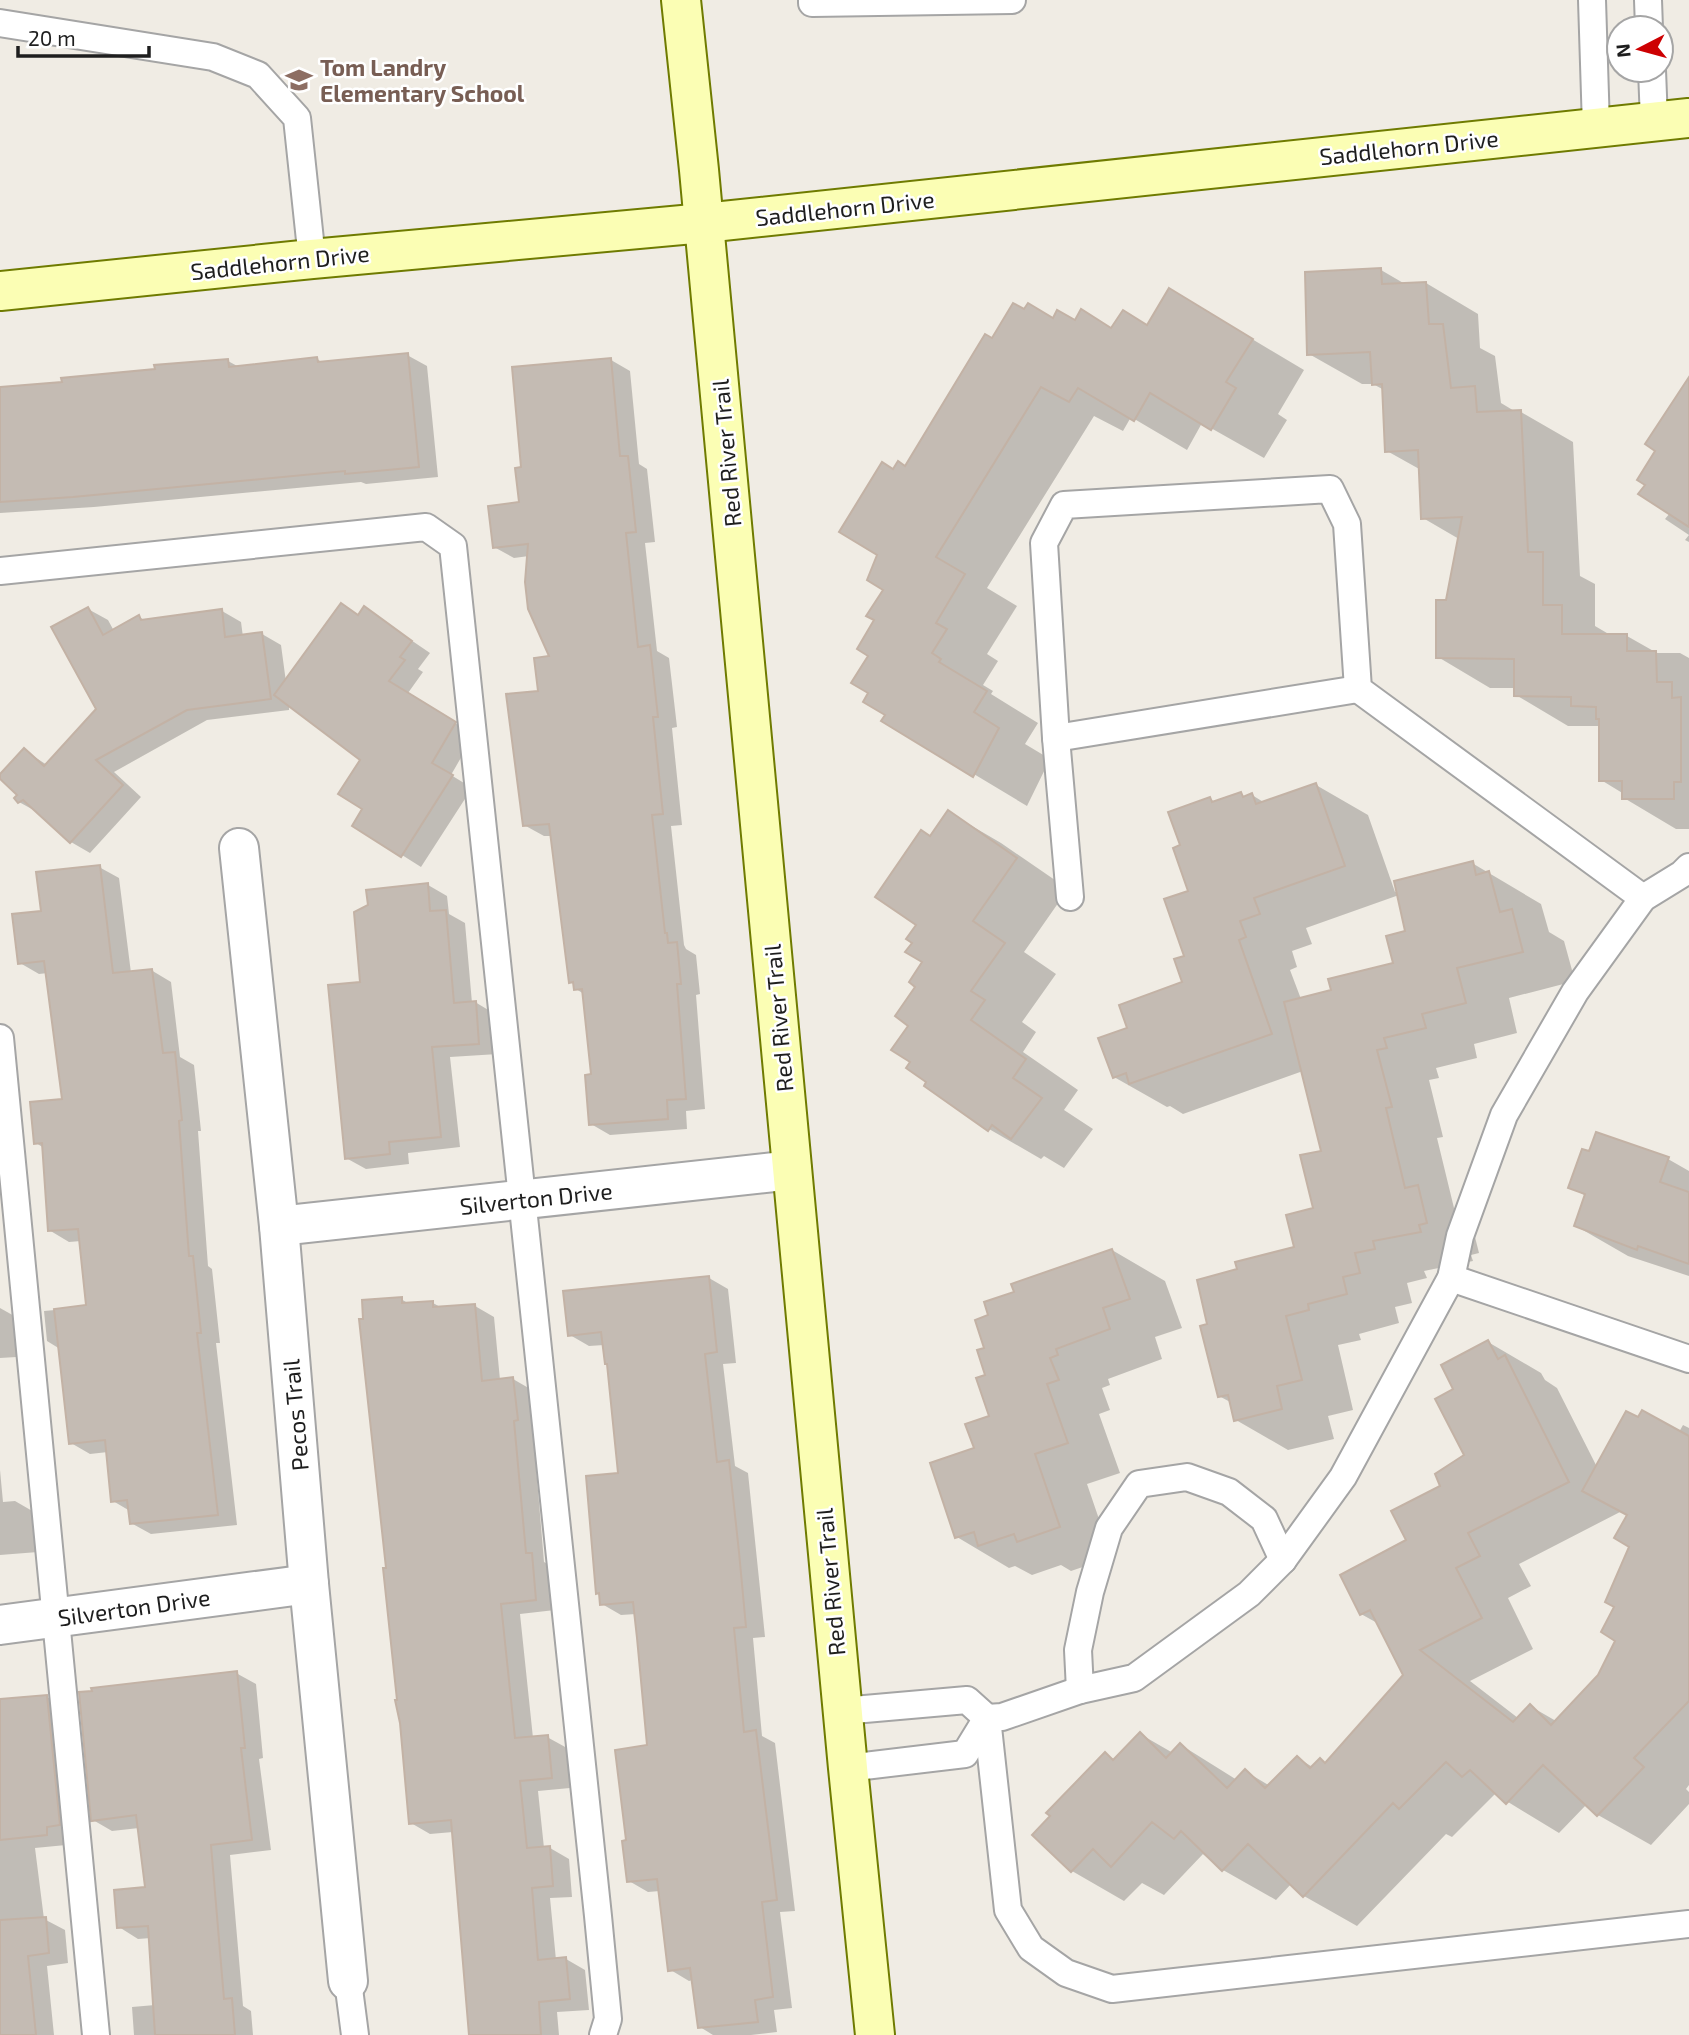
<svg xmlns="http://www.w3.org/2000/svg" width="1689" height="2035" viewBox="0 0 1689 2035" font-family="'Exo 2',sans-serif">
<rect width="100%" height="100%" fill="#f0ece4"/>
<g fill="#0003" fill-rule="evenodd">
<polygon points="1381,270 1405,284 1426,283 1478,314 1480,348 1495,356 1501,403 1516,412 1521,412 1573,442 1580,576 1595,584 1595,626 1612,636 1627,636 1657,653 1680,653 1689,658 1689,829 1676,829 1624,798 1624,794 1601,780 1601,726 1568,726 1516,695 1516,688 1490,688 1438,657 1459,539 1423,518 1421,470 1387,451 1384,390 1373,384 1362,384 1309,354"/>
<polygon points="1054,320 1112,329 1222,321 1304,370 1278,414 1287,420 1264,458 1202,423 1187,450 1131,417 1123,431 1094,416 987,588 1017,606 987,654 998,661 983,685 993,691 991,694 1038,723 1025,744 1050,759 1027,806 884,720 887,714 870,693 871,655 877,620 885,589 879,554 893,470 905,468 992,340"/>
<polygon points="407,355 427,366 438,477 366,484 361,482 94,507 0,513 0,389 63,384 228,361 239,367 317,359 323,363"/>
<polygon points="611,360 630,371 639,464 647,469 655,542 645,543 657,651 669,658 677,727 672,728 682,825 671,826 684,945 686,949 696,955 700,994 696,995 705,1109 686,1111 687,1129 610,1135 591,1124 593,1076 584,994 576,989 575,984 571,982 552,836 544,836 524,825 540,693 552,658 529,556 514,558 494,547 520,504 523,469"/>
<polygon points="1689,380 1689,542 1685,540 1689,535 1665,519 1670,513 1647,484 1657,451"/>
<polygon points="341,605 359,616 364,608 430,653 418,669 423,672 408,693 474,735 451,775 472,788 421,867 402,855 364,808 362,760 289,704 289,710 207,720 114,772 141,797 90,853 71,842 39,813 19,802 24,750 47,765 99,709 88,609 108,620 114,631 139,617 146,621 222,611 241,622 243,637 262,634 281,645 286,682"/>
<path d="M 1316,785 L 1368,815 L 1395,892 L 1472,863 L 1541,904 L 1549,932 L 1564,941 L 1575,981 L 1509,998 L 1517,1033 L 1474,1044 L 1477,1058 L 1436,1068 L 1439,1078 L 1429,1080 L 1443,1137 L 1437,1138 L 1454,1208 L 1470,1217 L 1479,1253 L 1471,1255 L 1473,1261 L 1424,1271 L 1427,1278 L 1407,1283 L 1412,1303 L 1395,1307 L 1399,1323 L 1359,1334 L 1361,1340 L 1338,1345 L 1353,1410 L 1328,1416 L 1334,1439 L 1288,1450 L 1236,1420 L 1232,1403 L 1219,1396 L 1209,1325 L 1239,1271 L 1296,1249 L 1315,1210 L 1323,1152 L 1303,1071 L 1183,1114 L 1170,1106 L 1167,1107 L 1114,1077 L 1129,1029 L 1184,983 L 1191,892 L 1182,846 L 1210,799 L 1217,803 L 1240,794 L 1246,797 L 1252,795 L 1265,803 ZM 1399,895 L 1407,932 L 1395,964 L 1333,991 L 1301,999 L 1290,970 L 1297,967 L 1292,951 L 1312,944 L 1306,928 Z"/>
<polygon points="948,812 1001,843 1068,889 1024,952 1056,974 1022,1022 1036,1032 1023,1052 1078,1090 1064,1110 1093,1129 1064,1168 1044,1156 1041,1159 989,1129 929,1082 911,1026 917,986 924,962 914,943 931,838"/>
<polygon points="99,867 119,878 131,973 151,970 171,982 180,1057 194,1065 201,1131 198,1131 208,1266 212,1269 220,1343 216,1343 237,1525 151,1534 131,1523 130,1511 113,1501 108,1452 90,1454 71,1443 60,1349 47,1341 44,1311 88,1307 81,1241 69,1242 49,1230 44,1148 36,1143 64,1101 48,973 39,974 20,963 43,912"/>
<polygon points="428,885 447,896 449,914 465,923 472,1003 475,1002 495,1014 498,1054 450,1057 460,1147 408,1153 409,1164 366,1169 346,1158 362,984"/>
<polygon points="1597,1134 1668,1159 1689,1171 1689,1276 1628,1256 1576,1226 1586,1196 1570,1187 1591,1153"/>
<polygon points="1112,1250 1165,1281 1182,1328 1155,1337 1162,1359 1108,1379 1110,1385 1102,1388 1110,1410 1099,1414 1120,1473 1087,1484 1112,1557 1071,1571 1061,1565 1032,1575 1015,1566 1009,1568 957,1537 976,1449 991,1417 987,1349 990,1316 1016,1293"/>
<polygon points="709,1278 728,1289 736,1363 723,1364 735,1466 748,1473 765,1637 753,1638 762,1736 775,1743 795,1911 780,1912 792,2008 774,2010 777,2032 751,2035 713,2035 700,2027 693,1980 689,1981 669,1969 660,1891 648,1892 629,1881 649,1747 636,1614 621,1615 602,1604 601,1594 598,1592 620,1474 609,1365 604,1345 589,1346 570,1335"/>
<polygon points="401,1299 411,1305 433,1303 442,1308 475,1306 494,1317 500,1380 513,1379 532,1390 537,1431 533,1431 544,1562 551,1566 555,1610 520,1614 533,1738 547,1737 567,1748 570,1788 538,1791 544,1848 550,1848 569,1859 572,1897 550,1898 556,1960 566,1959 585,1970 589,2010 557,2012 559,2035 471,2035 453,1832 430,1834 411,1823 388,1570"/>
<polygon points="0,1308 16,1317 33,1356 0,1358"/>
<path d="M 1488,1342 L 1541,1373 L 1545,1380 L 1557,1388 L 1597,1467 L 1679,1432 L 1683,1425 L 1689,1428 L 1689,1785 L 1686,1789 L 1689,1792 L 1689,1804 L 1651,1845 L 1598,1815 L 1587,1804 L 1559,1833 L 1495,1794 L 1452,1837 L 1446,1834 L 1357,1926 L 1304,1896 L 1292,1883 L 1276,1900 L 1223,1870 L 1203,1854 L 1164,1895 L 1142,1883 L 1124,1901 L 1072,1871 L 1105,1754 L 1115,1760 L 1140,1734 L 1173,1753 L 1181,1745 L 1237,1780 L 1245,1771 L 1270,1786 L 1298,1758 L 1314,1768 L 1321,1760 L 1327,1764 L 1405,1676 L 1379,1624 L 1361,1614 L 1443,1486 L 1466,1456 L 1456,1390 ZM 1622,1511 L 1629,1515 L 1631,1546 L 1616,1606 L 1618,1640 L 1599,1676 L 1556,1721 L 1530,1706 L 1518,1718 L 1470,1681 L 1533,1649 L 1508,1598 L 1531,1586 L 1519,1564 Z"/>
<polygon points="0,1470 3,1502 15,1501 34,1512 38,1552 0,1555"/>
<polygon points="236,1673 256,1684 263,1758 259,1759 271,1850 230,1855 243,2006 251,2011 253,2035 134,2035 132,2007 155,2005 151,1938 138,1939 119,1927 147,1889 139,1828 112,1831 93,1820"/>
<polygon points="47,1697 67,1708 66,1845 35,1848 44,1919 65,1930 68,1963 47,1966 54,2035 0,2035 0,1701"/>
</g>
<g fill="#c4bbb3" stroke="#c3b2a5" stroke-width="2">
<polygon points="1381,268 1382,284 1426,282 1429,324 1443,324 1451,388 1475,386 1477,412 1521,410 1528,552 1543,552 1543,605 1562,605 1562,634 1627,634 1627,651 1656,651 1657,682 1672,682 1672,698 1681,697 1681,782 1674,782 1674,799 1622,799 1622,781 1599,781 1599,719 1596,719 1596,707 1571,706 1571,697 1514,696 1514,659 1436,658 1436,600 1446,600 1462,517 1421,519 1418,450 1385,452 1382,384 1372,385 1370,352 1307,355 1305,272"/>
<polygon points="1169,288 1253,339 1226,382 1236,388 1211,430 1150,393 1134,421 1078,388 1069,402 1041,387 936,557 965,574 936,623 947,629 932,653 941,659 939,662 987,691 974,712 999,728 973,777 881,721 885,715 863,702 868,693 851,683 868,656 857,649 874,620 866,616 883,590 867,580 877,555 839,532 882,462 893,469 898,461 905,466 985,334 992,338 1013,303 1024,309 1028,303 1053,318 1057,310 1075,320 1081,309 1111,328 1123,310 1147,325"/>
<polygon points="408,353 419,467 345,474 345,471 73,497 0,502 0,387 62,382 61,378 155,369 154,365 228,359 229,367 317,357 318,362"/>
<polygon points="611,358 620,456 628,456 636,532 626,533 638,647 650,645 658,717 653,717 663,814 652,815 665,933 667,933 668,943 677,942 681,984 677,984 686,1099 667,1100 668,1119 589,1125 585,1075 591,1074 582,989 574,990 573,982 569,983 549,824 523,826 506,694 538,691 534,658 549,656 528,609 525,582 528,544 493,548 488,506 519,502 515,468 521,467 512,367"/>
<polygon points="1689,377 1689,527 1638,494 1645,485 1637,480 1655,451 1645,444"/>
<polygon points="341,603 358,615 364,606 412,641 400,657 405,660 389,681 456,722 432,763 453,775 401,857 352,826 362,809 338,794 360,760 274,695"/>
<polygon points="88,607 103,635 139,615 141,620 222,609 225,637 262,632 271,699 187,710 96,760 123,785 70,843 23,800 18,803 14,798 17,795 0,779 0,774 24,748 44,766 96,709 51,627"/>
<polygon points="1316,783 1345,866 1254,898 1260,914 1240,921 1246,937 1239,940 1272,1034 1129,1084 1126,1073 1113,1078 1098,1038 1127,1028 1119,1005 1182,982 1174,959 1184,956 1164,899 1188,891 1173,848 1180,845 1168,812 1210,797 1212,802 1241,792 1243,797 1252,793 1256,804"/>
<polygon points="948,810 1017,858 973,921 1005,943 971,991 985,1000 971,1020 1026,1059 1013,1078 1042,1098 1011,1139 992,1125 988,1131 924,1086 926,1082 906,1068 910,1062 891,1050 908,1026 895,1016 915,987 909,982 922,962 905,952 912,943 906,939 916,925 875,897 921,830 930,836"/>
<polygon points="1473,861 1476,875 1489,871 1500,912 1512,909 1523,952 1457,968 1466,1003 1422,1014 1426,1028 1384,1038 1387,1048 1377,1050 1392,1107 1386,1108 1405,1188 1418,1185 1427,1223 1419,1225 1421,1232 1373,1241 1375,1249 1355,1253 1360,1273 1343,1277 1347,1294 1308,1304 1309,1310 1286,1316 1302,1380 1277,1386 1282,1409 1234,1421 1228,1395 1218,1397 1200,1326 1207,1324 1197,1280 1237,1269 1235,1262 1294,1247 1286,1215 1313,1208 1300,1155 1321,1151 1284,1002 1331,990 1328,979 1393,963 1386,936 1405,931 1394,881"/>
<polygon points="100,865 113,973 152,969 163,1053 175,1052 182,1120 179,1121 189,1256 193,1256 201,1333 197,1333 218,1515 130,1524 127,1500 111,1502 105,1440 69,1444 54,1309 86,1305 78,1229 48,1231 42,1143 34,1144 30,1102 62,1099 44,961 18,964 12,914 41,911 36,872"/>
<polygon points="428,883 430,911 446,910 454,1003 476,1001 479,1044 432,1047 441,1137 389,1142 390,1154 345,1159 328,985 360,982 354,912 368,905 366,890"/>
<polygon points="1596,1132 1669,1157 1660,1182 1689,1192 1689,1264 1638,1246 1637,1250 1574,1226 1585,1194 1568,1188 1582,1149 1589,1151"/>
<polygon points="1112,1249 1130,1299 1103,1308 1110,1329 1056,1349 1058,1355 1050,1358 1059,1380 1047,1384 1068,1443 1035,1454 1060,1527 1017,1542 1014,1534 978,1546 974,1532 955,1538 930,1463 974,1448 965,1424 989,1416 976,1378 985,1375 977,1350 984,1348 975,1320 988,1315 984,1302 1014,1292 1011,1284"/>
<polygon points="709,1276 717,1352 705,1354 717,1462 729,1460 739,1552 746,1627 734,1628 744,1732 756,1730 777,1900 762,1902 773,1997 755,2000 758,2022 698,2028 690,1968 668,1971 657,1879 627,1882 622,1841 626,1840 615,1750 647,1745 637,1638 633,1602 600,1605 599,1593 596,1594 586,1476 618,1473 607,1364 605,1364 601,1332 568,1336 563,1291"/>
<polygon points="402,1297 402,1303 433,1301 433,1307 475,1304 482,1381 513,1377 518,1420 514,1421 526,1553 532,1553 536,1600 501,1604 515,1738 548,1735 552,1778 520,1781 527,1848 550,1846 553,1886 532,1888 538,1960 566,1957 570,1999 539,2002 541,2035 469,2035 451,1820 409,1824 400,1723 395,1700 397,1700 383,1568 386,1568 359,1319 363,1319 362,1300"/>
<polygon points="1488,1340 1498,1359 1505,1355 1569,1482 1468,1533 1480,1556 1456,1568 1482,1618 1420,1650 1513,1722 1530,1704 1551,1725 1598,1675 1615,1641 1601,1632 1614,1607 1605,1602 1629,1547 1614,1538 1627,1515 1582,1491 1626,1411 1638,1417 1642,1410 1689,1436 1689,1701 1634,1758 1644,1767 1597,1816 1543,1765 1506,1804 1470,1770 1462,1777 1446,1762 1399,1809 1393,1803 1303,1897 1248,1844 1222,1871 1181,1831 1174,1839 1152,1822 1111,1867 1093,1849 1071,1872 1032,1835 1050,1816 1046,1813 1105,1752 1113,1760 1140,1732 1166,1758 1180,1743 1227,1788 1245,1769 1265,1788 1297,1756 1310,1768 1320,1758 1325,1763 1403,1675 1370,1610 1360,1615 1340,1575 1406,1540 1391,1511 1440,1486 1435,1474 1464,1455 1435,1399 1453,1389 1441,1365"/>
<polygon points="237,1671 245,1748 241,1748 252,1840 211,1845 224,1999 232,1998 235,2035 155,2035 148,1926 117,1928 114,1890 145,1887 136,1815 91,1821 79,1692 92,1691 91,1688"/>
<polygon points="47,1695 60,1825 47,1827 47,1835 0,1840 0,1699"/>
<polygon points="46,1917 49,1953 28,1956 36,2035 0,2035 0,1920"/>
</g>
<g fill="none" stroke-linecap="round" stroke-linejoin="round">
<defs>
<g id="lane">
<polyline points="812,0 812,3 1012,0"/>
<polyline points="1592,0 1596,127"/>
<polyline points="1648,0 1649,28"/>
<polyline points="0,23 213,57 258,75 297,118 312,259"/>
<polyline points="1652,70 1654,121"/>
<polyline points="0,571 426,527 453,546 598,1916 608,2019 603,2035"/>
<polyline points="1056,738 1358,689"/>
<polyline points="1070,897 1056,738 1044,543 1064,505 1330,489 1347,524 1358,689 1643,898"/>
<polyline points="0,1038 96,2035"/>
<polyline points="1451,1278 1689,1359"/>
<polyline points="1080,1690 1078,1650 1090,1592 1109,1528 1139,1484 1187,1477 1229,1492 1264,1519 1283,1560"/>
<polyline points="842,1711 967,1700 987,1718 1008,1910 1031,1948 1066,1973 1112,1989 1689,1924"/>
<polyline points="987,1718 1002,1717 1080,1690 1134,1678 1249,1594 1283,1560 1343,1477 1451,1278 1460,1236 1504,1115 1575,992 1643,898 1682,874 1689,867"/>
<polyline points="848,1768 965,1754 987,1718"/>
<polyline points="348,1981 355,2035"/>
</g>
<g id="street">
<polyline points="239,848 279,1226 309,1584 348,1981"/>
<polyline points="279,1226 792,1170"/>
<polyline points="0,1625 309,1584"/>
</g>
<g id="secondary">
<polyline points="681,0 699,170 848,1768 875,2035"/>
<polyline points="0,291 312,259 704,223 1689,118"/>
</g>
</defs>
<use href="#lane" stroke="#a5a5a5" stroke-width="30"/>
<use href="#street" stroke="#a5a5a5" stroke-width="42"/>
<use href="#secondary" stroke="#6f7b00" stroke-width="42"/>
<use href="#lane" stroke="#fff" stroke-width="26"/>
<use href="#street" stroke="#fff" stroke-width="38"/>
<use href="#secondary" stroke="#fbfeb4" stroke-width="38"/>
</g>
<defs>
<symbol id="school-bare" viewBox="-9 -9 18 18"><path d="M0-5L7-2L0 1L-7-2ZM-4 1L0 2.5L4 1V4Q0 6-4 4Z" fill="#8d6e63" stroke="#fff" stroke-width="2.5" paint-order="stroke"/></symbol>
</defs>
<g fill-rule="evenodd">
<use href="#school-bare" x="280" y="61" width="38" height="38"/>
</g>
<g text-anchor="middle" dominant-baseline="central" stroke-width="5" stroke-linejoin="round" paint-order="stroke">
<g font-size="23" font-weight="bold" fill="#785e54" stroke="#fff" text-anchor="start">
<text x="320" y="67">Tom Landry<tspan x="320" dy="26">Elementary School</tspan></text>
</g>
<g font-size="23" fill="#1e1e1e" stroke="#fff">
<text transform="translate(1409 147) rotate(-6)">Saddlehorn Drive</text>
<text transform="translate(845 208) rotate(-6)">Saddlehorn Drive</text>
<text transform="translate(280 262) rotate(-6)">Saddlehorn Drive</text>
<text transform="translate(726 453) rotate(-95)">Red River Trail</text>
<text transform="translate(778 1018) rotate(-95)">Red River Trail</text>
<text transform="translate(536 1198) rotate(-6)">Silverton Drive</text>
<text transform="translate(295 1415) rotate(-95)">Pecos Trail</text>
<text transform="translate(830 1582) rotate(-95)">Red River Trail</text>
<text transform="translate(134 1607) rotate(-8)">Silverton Drive</text>
</g>
</g>
<g transform="translate(1640 49) rotate(264)"><circle r="33" fill="#ffffff" stroke="#a5a5a5" stroke-width="2"/>
<path d="M0-5L12 26L0 18L-12 26Z" fill="#cd0002"/>
<text y="-10" font-size="19" font-weight="bold" text-anchor="middle" fill="#1e1e1e">N</text>
</g>
<path d="M18 46v10h131v-10" fill="none" stroke="#1e1e1e" stroke-width="3.5"/>
<text x="28" y="46" font-size="21" fill="#1e1e1e" stroke="#ffffff" stroke-width="5" paint-order="stroke">20 m</text>
</svg>
